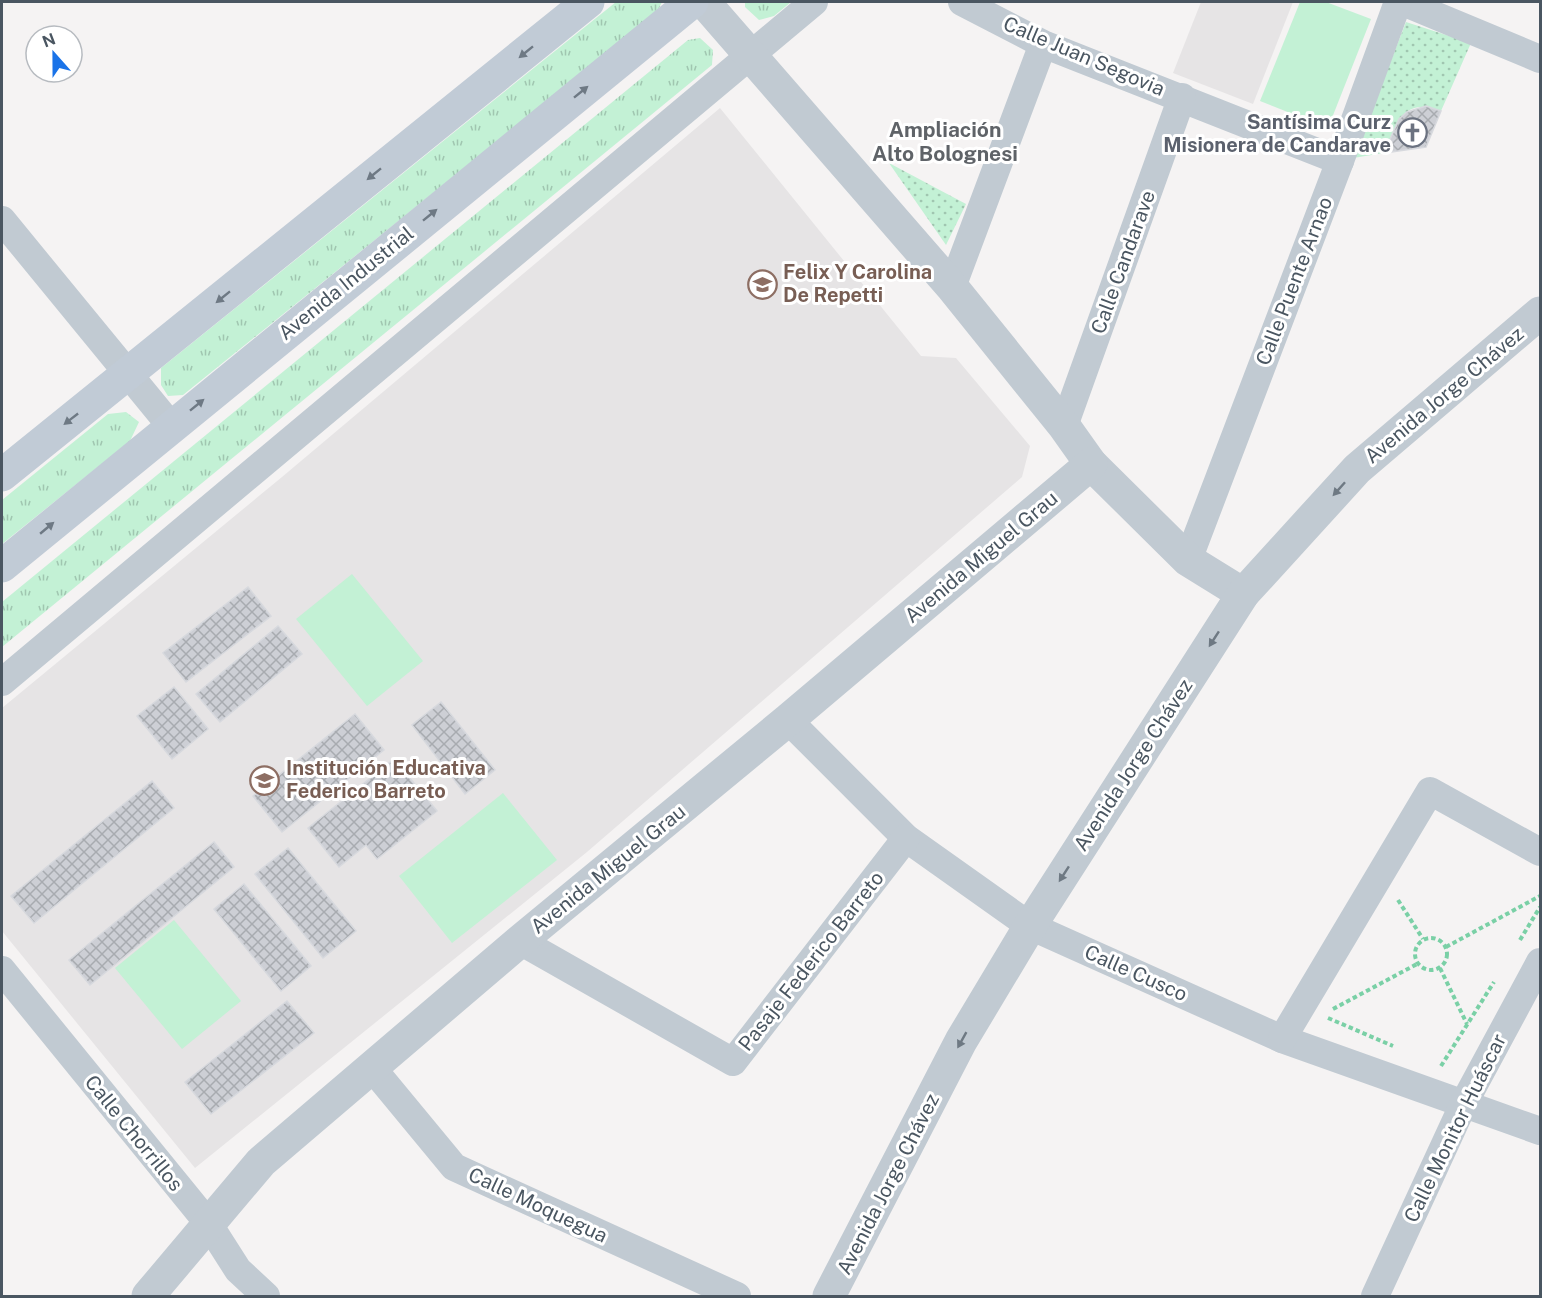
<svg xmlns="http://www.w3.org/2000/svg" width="1542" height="1298" viewBox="0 0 1542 1298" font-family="'Public Sans',sans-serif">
<defs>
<pattern id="grass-tufts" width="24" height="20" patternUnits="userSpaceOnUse" patternTransform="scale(1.5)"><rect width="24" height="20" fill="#c3f1d5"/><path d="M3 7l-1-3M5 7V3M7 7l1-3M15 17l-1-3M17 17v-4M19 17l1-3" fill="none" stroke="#a0c6b0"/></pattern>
<pattern id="park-dots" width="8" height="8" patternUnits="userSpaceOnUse" patternTransform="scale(1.5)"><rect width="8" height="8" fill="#c3f1d5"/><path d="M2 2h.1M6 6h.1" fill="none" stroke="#a0c6b0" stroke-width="1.8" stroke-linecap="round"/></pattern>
<pattern id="building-cross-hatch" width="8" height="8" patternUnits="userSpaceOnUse" patternTransform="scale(1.5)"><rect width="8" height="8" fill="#cdcfd5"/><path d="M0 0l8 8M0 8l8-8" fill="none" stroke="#a8abb0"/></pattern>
</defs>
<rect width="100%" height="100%" fill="#f5f3f3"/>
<g fill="#e6e4e5">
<polygon points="1201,2 1293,2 1253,104 1173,73"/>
<polygon points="720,108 921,356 956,358 1030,446 1022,477 587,852 195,1168 2,931 2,708 282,477"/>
</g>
<g fill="url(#grass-tufts)">
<polygon points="616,2 662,2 657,12 183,395 168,396 161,385 161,368"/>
<polygon points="745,2 791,2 774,16 759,20 745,7"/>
<polygon points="700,38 713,50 712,65 2,647 2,602 688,40"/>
<polygon points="126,412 139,422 130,441 2,544 2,500 108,414"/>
</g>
<g fill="url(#park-dots)">
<path d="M 1406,22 L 1471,43 L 1441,111 C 1402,97 1397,123 1384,153 L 1353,158 Z"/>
<polygon points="889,163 966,204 946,245"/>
</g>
<g fill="#c3f1d5">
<polygon points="1300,2 1326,2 1371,19 1328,128 1260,101"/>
<polygon points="352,574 423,661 367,706 296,619"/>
<polygon points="503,793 557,860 452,943 399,876"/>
<polygon points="174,920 241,1001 182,1049 115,968"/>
</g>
<g fill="url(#building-cross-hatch)" stroke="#d7d9de" stroke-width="1.5">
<polygon points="1426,106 1441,111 1426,147 1384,153 1399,119 1407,112"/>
<polygon points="248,587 271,616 186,682 163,653"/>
<polygon points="278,626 302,654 220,722 196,694"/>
<polygon points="174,687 208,729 172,759 137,716"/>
<polygon points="441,702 495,770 465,794 412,725"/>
<polygon points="355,714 384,750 282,832 253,796"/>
<polygon points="394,759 437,811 377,859 366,845 339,867 308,828"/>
<polygon points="152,781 174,808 34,923 11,896"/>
<polygon points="214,842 234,867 90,985 69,960"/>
<polygon points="288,848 356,931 323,958 255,874"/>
<polygon points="244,884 311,966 281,991 214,909"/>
<polygon points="287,1001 314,1033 211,1114 185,1082"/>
</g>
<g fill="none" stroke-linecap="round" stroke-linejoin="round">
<g stroke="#7ad0a6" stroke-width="4" stroke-dasharray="4.5 3" stroke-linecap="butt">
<polyline points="1398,900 1423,939"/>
<circle cx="1431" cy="954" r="16"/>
<polyline points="1520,940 1540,907"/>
<polyline points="1446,947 1540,896"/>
<polyline points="1440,968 1467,1024"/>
<polyline points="1333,1009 1417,964"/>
<polyline points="1328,1018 1393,1046"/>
<polyline points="1441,1066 1494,982"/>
</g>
<g stroke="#c1cad2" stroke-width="28">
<polyline points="962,2 1043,44 1340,161"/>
<polyline points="1403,2 1540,59"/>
<polyline points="2,220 171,426"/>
<polyline points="952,287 1043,44"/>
<polyline points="1064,426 1182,97"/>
<polyline points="1188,560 1340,161 1398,2"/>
<polyline points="2,682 814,2"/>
<polyline points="788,720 906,838 1030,926 1282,1039 1540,1131"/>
<polyline points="520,941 733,1062 906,838"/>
<polyline points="2,970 208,1223 238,1270 266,1296"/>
<polyline points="1282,1039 1430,791 1540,852"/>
<polyline points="373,1069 454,1167 737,1296"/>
<polyline points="1375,1296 1464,1103 1540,962"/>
</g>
<g stroke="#c1cad2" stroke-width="33">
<polyline points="704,2 952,287 1064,426 1091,464 1188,560 1243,594"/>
<polyline points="148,1296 261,1162 520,941 788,720 1091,464"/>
<polyline points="829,1296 961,1041 1030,926 1243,594 1357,469 1540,313"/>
</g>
<g stroke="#c1cbd6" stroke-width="33">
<polyline points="2,475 588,2"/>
<polyline points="2,566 692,2"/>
</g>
</g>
<defs><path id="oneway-solid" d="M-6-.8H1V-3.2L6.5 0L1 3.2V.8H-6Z" transform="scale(1.5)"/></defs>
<g fill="#6e7984">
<use href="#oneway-solid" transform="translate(526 52) rotate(141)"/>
<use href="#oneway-solid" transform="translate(581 92) rotate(-39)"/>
<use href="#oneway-solid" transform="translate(374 174) rotate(141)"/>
<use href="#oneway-solid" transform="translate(430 215) rotate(-39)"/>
<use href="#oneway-solid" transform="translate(223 297) rotate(141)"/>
<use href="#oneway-solid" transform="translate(197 405) rotate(-39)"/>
<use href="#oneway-solid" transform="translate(71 419) rotate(142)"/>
<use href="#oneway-solid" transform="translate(47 528) rotate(-40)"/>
</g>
<g fill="#6e7983">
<use href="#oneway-solid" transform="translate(1339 489) rotate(132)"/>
<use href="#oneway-solid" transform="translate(1214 639) rotate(123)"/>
<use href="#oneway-solid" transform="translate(1064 874) rotate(123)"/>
<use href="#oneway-solid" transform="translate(962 1040) rotate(119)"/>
</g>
<defs>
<symbol id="church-ring" viewBox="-11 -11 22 22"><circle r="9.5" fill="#fff" stroke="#6b7280" stroke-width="1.5"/><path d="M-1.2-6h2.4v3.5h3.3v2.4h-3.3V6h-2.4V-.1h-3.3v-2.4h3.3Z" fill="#6b7280"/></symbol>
<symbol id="school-ring" viewBox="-11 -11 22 22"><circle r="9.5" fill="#fff" stroke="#8d6e63" stroke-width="1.5"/><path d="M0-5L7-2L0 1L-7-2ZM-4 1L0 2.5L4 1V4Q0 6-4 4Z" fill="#8d6e63"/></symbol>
</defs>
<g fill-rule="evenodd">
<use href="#church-ring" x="1396" y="116" width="33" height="33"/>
<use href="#school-ring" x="746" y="268" width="33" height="33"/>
<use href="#school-ring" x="248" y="764" width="33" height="33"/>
</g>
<g text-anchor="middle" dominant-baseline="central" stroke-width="6" stroke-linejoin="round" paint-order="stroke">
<g font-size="20" fill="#4a5661" stroke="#fff">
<text transform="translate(1084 56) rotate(23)">Calle Juan Segovia</text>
<text transform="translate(1123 262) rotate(-70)">Calle Candarave</text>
<text transform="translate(1294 281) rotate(-69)">Calle Puente Arnao</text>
<text transform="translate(346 283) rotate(-39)">Avenida Industrial</text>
<text transform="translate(1444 395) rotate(-40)">Avenida Jorge Chávez</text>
<text transform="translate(981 557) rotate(-40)">Avenida Miguel Grau</text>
<text transform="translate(1133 765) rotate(-57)">Avenida Jorge Chávez</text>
<text transform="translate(608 869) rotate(-39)">Avenida Miguel Grau</text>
<text transform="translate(811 961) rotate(-52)">Pasaje Federico Barreto</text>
<text transform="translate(1136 973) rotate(24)">Calle Cusco</text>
<text transform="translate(1455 1128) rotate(-64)">Calle Monitor Huáscar</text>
<text transform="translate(134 1133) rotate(51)">Calle Chorrillos</text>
<text transform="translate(888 1184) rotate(-63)">Avenida Jorge Chávez</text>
<text transform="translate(538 1205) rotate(25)">Calle Moquegua</text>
</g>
<g font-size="20" font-weight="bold" fill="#5b616d" stroke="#fff" text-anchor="end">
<text x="1391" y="122">Santísima Curz<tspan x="1391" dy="23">Misionera de Candarave</tspan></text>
</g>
<g font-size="20" font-weight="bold" fill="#785e54" stroke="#fff" text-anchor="start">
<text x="783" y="272">Felix Y Carolina<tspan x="783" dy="23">De Repetti</tspan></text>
<text x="286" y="768">Institución Educativa<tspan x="286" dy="23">Federico Barreto</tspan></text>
</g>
<g font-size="21" font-weight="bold" fill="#5f6368" stroke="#fff">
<text x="945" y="129">Ampliación<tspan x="945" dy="24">Alto Bolognesi</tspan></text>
</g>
</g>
<rect width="1542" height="1298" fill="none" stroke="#4a5661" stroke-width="6"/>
<g transform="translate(54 54) rotate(339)"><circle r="28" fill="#ffffff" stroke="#b7bbc0" stroke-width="1.5"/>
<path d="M0-4.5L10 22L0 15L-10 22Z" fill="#1a73e8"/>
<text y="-9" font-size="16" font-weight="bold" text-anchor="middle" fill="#4a5661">N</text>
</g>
</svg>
